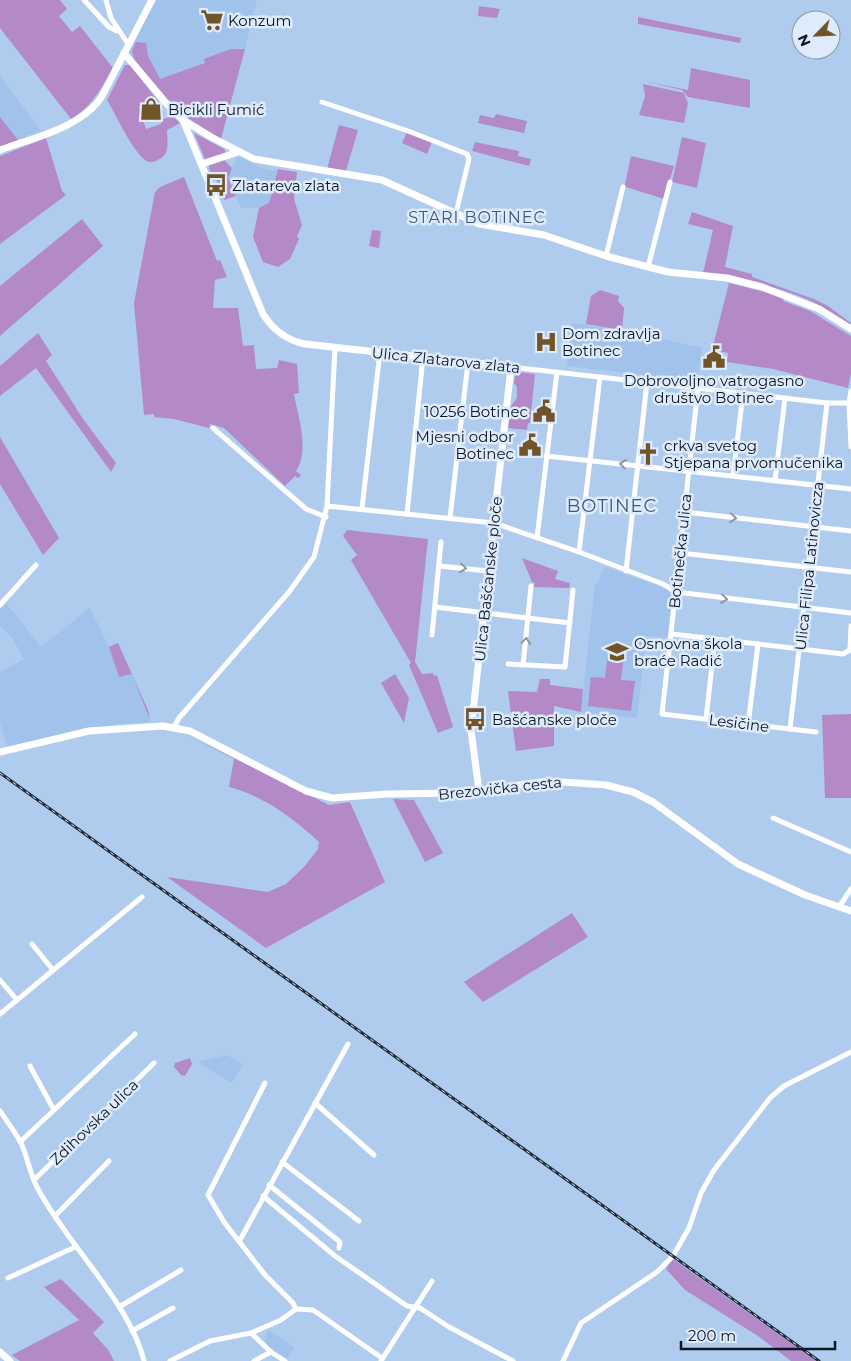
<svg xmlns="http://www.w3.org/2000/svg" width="851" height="1361" viewBox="0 0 851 1361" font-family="Montserrat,sans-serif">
<rect width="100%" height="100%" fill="#afccef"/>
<g fill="#a1c2eb">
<polygon points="152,0 257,0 245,49 240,48 204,59 206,63 149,83 124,53"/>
<polygon points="0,76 41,130 18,140 0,117"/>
<polygon points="237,156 268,170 278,170 269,203 259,208 241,208 228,178"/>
<polygon points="571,323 622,330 702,348 697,381 567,366"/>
<polygon points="604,567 669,590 672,593 668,637 646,636 637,718 581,712 595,583 598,583"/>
<polygon points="6,603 41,647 90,608 109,647 119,677 132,674 150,722 116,724 81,730 8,748 0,723 0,672 24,659 13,639 0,626 0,609"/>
<polygon points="227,1055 243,1065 231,1083 198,1062"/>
<polygon points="267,1329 295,1348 285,1360 265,1345"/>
</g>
<g fill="#b389c7">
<path d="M 0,0 L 60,0 L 67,9 L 59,16 L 72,32 L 80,26 L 113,68 C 101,89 92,106 71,119 L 0,28 Z"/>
<polygon points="479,6 500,9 497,18 478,16"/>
<polygon points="638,17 741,38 740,43 638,24"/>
<polygon points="136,42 146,43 148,56 160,79 205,63 204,59 231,49 245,49 221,139 186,117 172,105 134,59 132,51"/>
<path d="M 125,65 L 130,65 L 158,101 L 139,107 L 146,129 L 161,124 L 161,120 L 172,116 L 180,123 L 167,130 C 167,142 171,154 158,160 C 153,163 148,163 144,159 C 131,148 116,115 107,100 Z"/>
<polygon points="691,68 750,80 750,108 688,97 682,90 643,81 688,90"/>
<polygon points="643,84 684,93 688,103 684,123 639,115 645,96"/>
<polygon points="496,114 527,121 524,133 478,123 480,115 494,118"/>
<polygon points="0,117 18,140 0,147"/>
<polygon points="339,125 358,130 346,171 327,169"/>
<polygon points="407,132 432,142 427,154 402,143"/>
<polygon points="194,133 224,149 226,153 205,159"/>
<polygon points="682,137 706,143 697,188 672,182"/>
<polygon points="46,138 62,191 66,195 0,244 0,156"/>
<polygon points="475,142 519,151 518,156 531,159 529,166 472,151"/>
<polygon points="631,156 674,166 664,199 626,187 624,189"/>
<polygon points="224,160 232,168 228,178 236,196 224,200 219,184 209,169 209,165"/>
<polygon points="278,169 297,172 294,199 302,225 297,236 299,239 290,259 278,267 263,262 253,237 259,208 269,203"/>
<path d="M 184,177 L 217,261 L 220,260 L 227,277 L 215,280 L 213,308 L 238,308 L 243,346 L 254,345 L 256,369 L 277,368 L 279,360 L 297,364 L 299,393 L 294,394 C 298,417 310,450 296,471 L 301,475 L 298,478 L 295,476 L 285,486 L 224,428 L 210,424 L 209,428 L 174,419 L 154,417 L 154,414 L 144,415 L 134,303 L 155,192 L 160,187 Z"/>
<path d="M 692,212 L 733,226 L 725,267 L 752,274 L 752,277 L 814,299 L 828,306 L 851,323 L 851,327 C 839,319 828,310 815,303 C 780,286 741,280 703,273 L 713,230 L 688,224 Z"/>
<polygon points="82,219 103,246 0,336 0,286"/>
<polygon points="372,230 381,231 379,248 369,246"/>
<polygon points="729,283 785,297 783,301 810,311 851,336 851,373 848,388 773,369 727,362 728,353 712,350"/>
<polygon points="600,290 619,296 618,301 624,308 622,330 586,324 591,296"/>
<polygon points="38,333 52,355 46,361 83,419 116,463 111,472 36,368 0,396 0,366"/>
<polygon points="516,372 535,374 530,423 528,423 527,430 508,428 511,406 517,398 517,387 514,383"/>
<polygon points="0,437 59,538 43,555 0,484"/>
<polygon points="347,530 428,539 415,662 422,674 433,673 434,676 437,675 453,727 438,733 409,665 411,663 351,560 357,555 343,536"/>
<polygon points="522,558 558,571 555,579 570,583 569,588 534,587 535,583 532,582"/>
<polygon points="118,643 148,710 150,720 132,674 119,677 109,647"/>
<polygon points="608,653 624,655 621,680 635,681 631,711 588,706 591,677 605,678"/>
<polygon points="395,674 409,698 404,723 381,683"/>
<polygon points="540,679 550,679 550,685 583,689 581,712 554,706 554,746 516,751 508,691 537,692"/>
<polygon points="851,714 851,798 825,798 822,715"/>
<path d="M 183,733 L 329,805 L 350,802 L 385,882 L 266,948 L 167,877 L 268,892 L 286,884 L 304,867 L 318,849 L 319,842 C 293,818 264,796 229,787 L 234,759 Z"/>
<polygon points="393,799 414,800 443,853 425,862"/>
<polygon points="572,913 588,937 483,1002 464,982"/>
<polygon points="190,1058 192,1064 185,1076 181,1075 174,1067 175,1063"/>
<polygon points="673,1259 816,1361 791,1361 758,1336 685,1290 666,1269"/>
<polygon points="61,1279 104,1322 93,1333 109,1351 114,1361 20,1361 12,1355 79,1320 44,1287"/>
</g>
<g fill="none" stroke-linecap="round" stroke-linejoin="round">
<g stroke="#fff" stroke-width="5">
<polyline points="84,0 109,27 117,31"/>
<polyline points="106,0 111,18 128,44"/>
<polyline points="322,102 408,131 467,154 469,159 456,213"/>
<polyline points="606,256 623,187"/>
<polyline points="648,267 670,182"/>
<polyline points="511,367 827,403 849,403"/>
<polyline points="698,388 662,714 816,732"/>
<polyline points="851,391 849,403 851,447"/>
<polyline points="213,428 306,509 326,517"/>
<polyline points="546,456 851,489"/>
<polyline points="733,476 743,394"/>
<polyline points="775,480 785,398"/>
<polyline points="327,506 494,523 579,552 663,584 676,592 851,613"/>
<polyline points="362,508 380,352"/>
<polyline points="685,512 851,531"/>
<polyline points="407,514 423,357"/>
<polyline points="450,518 468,362"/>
<polyline points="537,538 557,372"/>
<polyline points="579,552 600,377"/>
<polyline points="680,553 851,572"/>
<polyline points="439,566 488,571"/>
<polyline points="626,571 647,382"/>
<polyline points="0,605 36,565"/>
<polyline points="435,607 570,623"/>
<polyline points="672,634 843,654 850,650 851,626"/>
<polyline points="432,635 441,542"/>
<polyline points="508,664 565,667 573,590"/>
<polyline points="523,665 531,586"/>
<polyline points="706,719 715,639"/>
<polyline points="748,725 758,644"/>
<polyline points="174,727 179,718 289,592 314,557 327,506 335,347"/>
<polyline points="790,729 827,403"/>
<polyline points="773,818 851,852"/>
<polyline points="839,907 851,889"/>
<polyline points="32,944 53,970"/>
<polyline points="0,980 17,1000"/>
<polyline points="0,1014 142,897"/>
<polyline points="30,1066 54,1110"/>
<polyline points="315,1103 374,1155"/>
<path d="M 0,1111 C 7,1121 15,1132 21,1143 C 28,1158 30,1175 38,1189 C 67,1244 130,1303 144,1361"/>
<polyline points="20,1142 135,1034"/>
<polyline points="282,1162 359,1221"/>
<polyline points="34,1180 154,1063"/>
<polyline points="269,1185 340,1242 339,1248"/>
<polyline points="263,1196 335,1256 407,1306 420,1308 449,1327 513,1361"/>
<polyline points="55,1216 109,1161"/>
<polyline points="240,1240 348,1044"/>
<polyline points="8,1278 75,1247"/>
<polyline points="119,1307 181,1270"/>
<polyline points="296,1309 313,1310 382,1358"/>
<polyline points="132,1331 173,1308"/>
<polyline points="251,1333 271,1352 285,1361"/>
<polyline points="170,1361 210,1341 251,1333 281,1320 296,1309 293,1303 265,1275 224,1222 208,1195 265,1083"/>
<polyline points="254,1361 271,1352"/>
<polyline points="381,1361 432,1281"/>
<polyline points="563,1361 581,1323 657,1272 673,1256 689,1228 701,1193 714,1170 770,1098 784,1086 851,1052"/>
</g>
<g stroke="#fff" stroke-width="7">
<polyline points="124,53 166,103 183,120 211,137 254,159 382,180 479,224 544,235 606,256 668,272 727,278 762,287 819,309 851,329"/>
<path d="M 183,120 L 263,314 C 273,330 286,340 305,344 L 511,367 L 471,730 L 479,791"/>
<path d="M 0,150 C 33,138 83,127 102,96 L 152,0"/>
<polyline points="202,164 238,152"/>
<polyline points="0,752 89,731 163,726 190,731 306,791 332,798 387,794 462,793 548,781 606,785 633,792 653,802 738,864 805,895 851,911"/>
<polyline points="0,1352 10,1361"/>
</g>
<defs>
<polyline id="rail" points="0,773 819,1361"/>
</defs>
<use href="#rail" stroke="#1f2b3a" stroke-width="3"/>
<use href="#rail" stroke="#ddebfd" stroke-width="1" stroke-dasharray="4" stroke-linecap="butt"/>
</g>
<defs><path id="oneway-chevron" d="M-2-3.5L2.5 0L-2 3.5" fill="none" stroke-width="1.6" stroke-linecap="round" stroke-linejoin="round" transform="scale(1.25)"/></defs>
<g stroke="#92979c">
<use href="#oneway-chevron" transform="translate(623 464) rotate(-174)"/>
<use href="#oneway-chevron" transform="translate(733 518) rotate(6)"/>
<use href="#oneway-chevron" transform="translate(463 568) rotate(6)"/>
<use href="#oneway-chevron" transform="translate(724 599) rotate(6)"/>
<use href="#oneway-chevron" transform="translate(526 641) rotate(-85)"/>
</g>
<defs>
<symbol id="supermarket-bare" viewBox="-9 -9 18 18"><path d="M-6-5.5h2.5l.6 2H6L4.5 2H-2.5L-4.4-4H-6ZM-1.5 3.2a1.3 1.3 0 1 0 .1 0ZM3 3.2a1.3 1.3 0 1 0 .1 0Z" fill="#725429" stroke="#ddebfd" stroke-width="2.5" paint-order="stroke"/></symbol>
<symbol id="shop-bare" viewBox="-9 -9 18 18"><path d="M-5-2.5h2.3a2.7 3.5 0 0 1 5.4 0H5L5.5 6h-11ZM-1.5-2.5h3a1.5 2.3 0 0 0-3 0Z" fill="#725429" stroke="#ddebfd" stroke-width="2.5" paint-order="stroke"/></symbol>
<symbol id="bus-bare" viewBox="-9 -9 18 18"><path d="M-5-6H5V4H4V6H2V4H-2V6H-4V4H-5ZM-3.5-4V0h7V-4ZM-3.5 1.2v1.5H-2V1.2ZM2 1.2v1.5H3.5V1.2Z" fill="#725429" stroke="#ddebfd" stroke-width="2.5" paint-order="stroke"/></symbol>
<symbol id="hospital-bare" viewBox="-9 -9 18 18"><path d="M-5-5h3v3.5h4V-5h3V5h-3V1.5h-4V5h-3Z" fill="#725429" stroke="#ddebfd" stroke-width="2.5" paint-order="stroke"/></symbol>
<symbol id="civic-bare" viewBox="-9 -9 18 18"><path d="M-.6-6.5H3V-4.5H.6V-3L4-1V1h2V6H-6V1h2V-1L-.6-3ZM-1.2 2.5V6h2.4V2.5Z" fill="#725429" stroke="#ddebfd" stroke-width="2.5" paint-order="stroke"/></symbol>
<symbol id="church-bare" viewBox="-9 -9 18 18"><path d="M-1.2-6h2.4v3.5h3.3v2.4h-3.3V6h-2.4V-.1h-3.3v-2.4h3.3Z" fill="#725429" stroke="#ddebfd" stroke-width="2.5" paint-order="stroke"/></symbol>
<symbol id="school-bare" viewBox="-9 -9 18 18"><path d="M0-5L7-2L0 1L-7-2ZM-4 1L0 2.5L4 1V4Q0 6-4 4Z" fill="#725429" stroke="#ddebfd" stroke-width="2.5" paint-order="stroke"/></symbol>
</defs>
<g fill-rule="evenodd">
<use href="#supermarket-bare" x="196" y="4" width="32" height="32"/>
<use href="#shop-bare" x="135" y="93" width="32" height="32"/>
<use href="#bus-bare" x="200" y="169" width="32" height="32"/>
<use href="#hospital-bare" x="530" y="326" width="32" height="32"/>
<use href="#civic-bare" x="698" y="341" width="32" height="32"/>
<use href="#civic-bare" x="528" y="395" width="32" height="32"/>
<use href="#civic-bare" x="514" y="429" width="32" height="32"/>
<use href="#church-bare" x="632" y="438" width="32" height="32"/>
<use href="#school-bare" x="601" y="636" width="32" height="32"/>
<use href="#bus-bare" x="459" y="703" width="32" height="32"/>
</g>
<g text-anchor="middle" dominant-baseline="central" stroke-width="5" stroke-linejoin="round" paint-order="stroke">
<g font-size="15" fill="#0d1724" stroke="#ddebfd" text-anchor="start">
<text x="228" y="20">Konzum</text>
<text x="168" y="109">Bicikli Fumić</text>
<text x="232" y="185">Zlatareva zlata</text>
<text x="562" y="333">Dom zdravlja<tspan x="562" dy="17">Botinec</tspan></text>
<text x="714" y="380" text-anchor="middle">Dobrovoljno vatrogasno<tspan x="714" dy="17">društvo Botinec</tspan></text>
<text x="528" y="411" text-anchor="end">10256 Botinec</text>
<text x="514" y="436" text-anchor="end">Mjesni odbor<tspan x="514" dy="17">Botinec</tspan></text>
<text x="664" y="445">crkva svetog<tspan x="664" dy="17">Stjepana prvomučenika</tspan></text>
<text x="634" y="643">Osnovna škola<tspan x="634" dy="17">braće Radić</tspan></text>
<text x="492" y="719">Bašćanske ploče</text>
</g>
<g font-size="15" fill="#0d1724" stroke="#ddebfd">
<text transform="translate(446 360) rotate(6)">Ulica Zlatarova zlata</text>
<text transform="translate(680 551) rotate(-84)">Botinečka ulica</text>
<text transform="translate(809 566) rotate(-84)">Ulica Filipa Latinovicza</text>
<text transform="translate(488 579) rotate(-84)">Ulica Bašćanske ploče</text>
<text transform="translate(739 723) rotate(7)">Lesičine</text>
<text transform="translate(500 788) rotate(-6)">Brezovička cesta</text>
<text transform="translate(94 1122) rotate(-44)">Zdihovska ulica</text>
</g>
<g font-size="16" letter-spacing="1" fill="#405978" stroke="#ddebfd">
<text x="477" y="217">STARI BOTINEC</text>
</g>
<g font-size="18" letter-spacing="1" fill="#405978" stroke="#ddebfd">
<text x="612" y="506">BOTINEC</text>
</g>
</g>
<g transform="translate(816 35) rotate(246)"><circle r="24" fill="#ddebfd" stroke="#8a96a6"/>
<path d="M0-4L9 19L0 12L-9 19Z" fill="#725429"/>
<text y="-8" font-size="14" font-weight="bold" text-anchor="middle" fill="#0d1724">N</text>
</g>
<path d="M681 1341v8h154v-8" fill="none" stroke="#0d1724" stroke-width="2.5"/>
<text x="688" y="1341" font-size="15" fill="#0d1724" stroke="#ddebfd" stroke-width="4" paint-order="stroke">200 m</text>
</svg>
